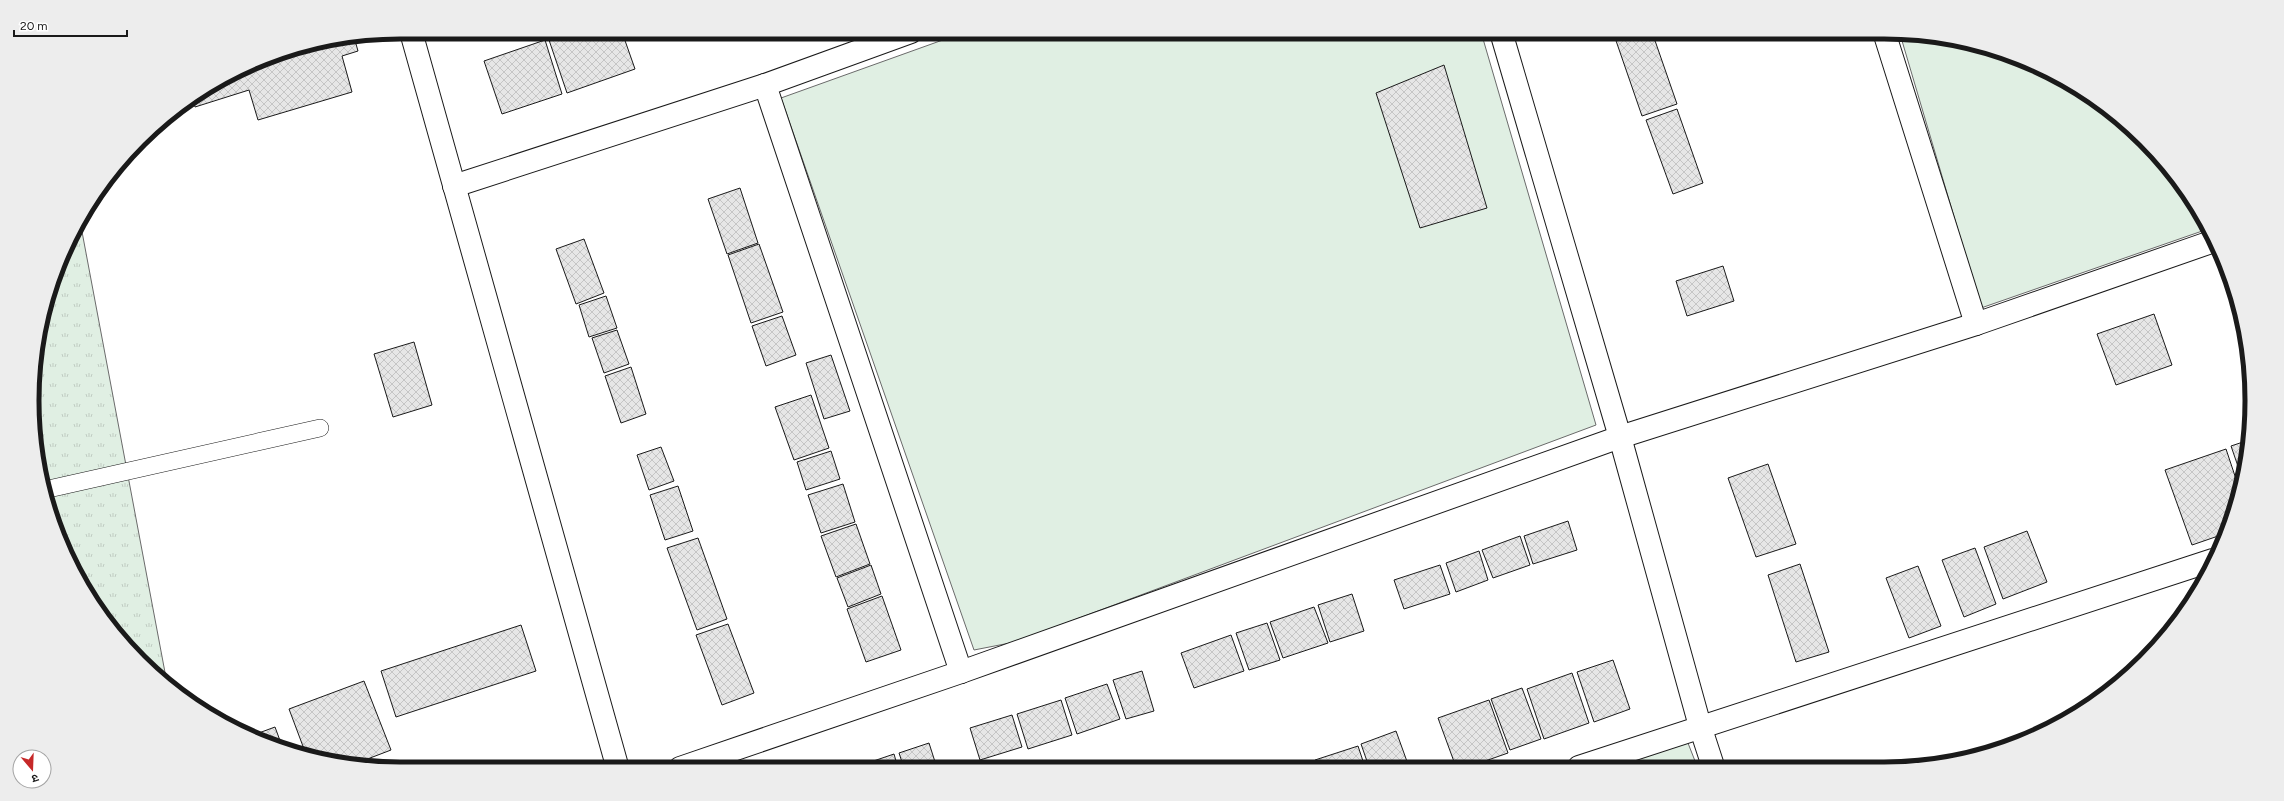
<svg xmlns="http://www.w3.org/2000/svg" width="2284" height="801" viewBox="0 0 2284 801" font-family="Figtree,'Noto Sans Devanagari',sans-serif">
<defs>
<pattern id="park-tufts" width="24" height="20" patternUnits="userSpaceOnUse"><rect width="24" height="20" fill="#e0efe3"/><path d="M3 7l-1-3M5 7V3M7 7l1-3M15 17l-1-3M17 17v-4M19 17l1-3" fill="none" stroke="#c0ccc2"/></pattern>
<pattern id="building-cross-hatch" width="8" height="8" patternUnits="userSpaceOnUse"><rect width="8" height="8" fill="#e6e6e6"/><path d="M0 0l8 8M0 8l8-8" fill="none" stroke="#c5c5c5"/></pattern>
</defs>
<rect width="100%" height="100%" fill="#fff"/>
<g fill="#e0efe3" stroke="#6a6a6a">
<polygon points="965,32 1481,32 1596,425 1015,642 974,650 781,98"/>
<polygon points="1900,34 1979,45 2046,70 2108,108 2160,157 2203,216 2208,229 1981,308"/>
<polygon points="1686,738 1697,766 1604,766"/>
</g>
<polygon fill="url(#park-tufts)" stroke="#6a6a6a" points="80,221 167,683 140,661 94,605 44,496 33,424 35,353 70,237"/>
<g fill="url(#building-cross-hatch)" stroke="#1a1a1a">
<polygon points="570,32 622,32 635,69 567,93 549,40"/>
<polygon points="1613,32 1652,32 1677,104 1642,116"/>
<polygon points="354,37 358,51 342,56 352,92 258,120 249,90 195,107 193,101 260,60 329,39"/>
<polygon points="545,40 562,94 502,114 484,61"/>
<polygon points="1444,65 1487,208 1420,228 1376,93"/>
<polygon points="1677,109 1703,183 1673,194 1646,120"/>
<polygon points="740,188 758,243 727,254 708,199"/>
<polygon points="584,239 604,293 576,304 556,249"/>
<polygon points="759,244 783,312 751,323 728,255"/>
<polygon points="1723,266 1734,301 1687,316 1676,281"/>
<polygon points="606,296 617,328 589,337 579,305"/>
<polygon points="2154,314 2172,365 2116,385 2097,334"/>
<polygon points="782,316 796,355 766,366 752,326"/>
<polygon points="617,330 629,364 604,373 592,338"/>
<polygon points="414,342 432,405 393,417 374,354"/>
<polygon points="831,355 850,411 824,419 806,363"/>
<polygon points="631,367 646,414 621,423 605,376"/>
<polygon points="811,395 829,448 794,460 775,407"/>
<polygon points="2249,440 2242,478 2231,446"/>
<polygon points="661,447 674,481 649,490 637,455"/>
<polygon points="2226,449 2240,491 2239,496 2224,534 2192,545 2165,470"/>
<polygon points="831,451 840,479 806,490 797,462"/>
<polygon points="1768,464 1796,544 1756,557 1728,478"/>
<polygon points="843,484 855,522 821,533 808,495"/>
<polygon points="678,486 693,531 665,540 650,495"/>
<polygon points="1568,521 1577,550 1533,564 1524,536"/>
<polygon points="856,524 870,564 836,577 821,536"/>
<polygon points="2027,531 2047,582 2003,599 1984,547"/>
<polygon points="1520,536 1530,565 1493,578 1482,550"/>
<polygon points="698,538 727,619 697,630 667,548"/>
<polygon points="1975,548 1996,604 1964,617 1942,560"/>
<polygon points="1479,551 1488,580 1456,592 1446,563"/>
<polygon points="1800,564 1829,652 1796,662 1768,575"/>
<polygon points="871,565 881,594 848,607 837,578"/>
<polygon points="1440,565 1450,594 1404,609 1394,580"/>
<polygon points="1918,566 1941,626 1909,638 1886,578"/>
<polygon points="1352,594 1364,631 1330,642 1318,605"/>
<polygon points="882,596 901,650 866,662 847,609"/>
<polygon points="1314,607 1328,643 1283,658 1270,622"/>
<polygon points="1267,623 1280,660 1249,670 1236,633"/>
<polygon points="728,624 754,693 722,705 696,635"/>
<polygon points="521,625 536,671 396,717 381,671"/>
<polygon points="1231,635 1244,671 1194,688 1181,653"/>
<polygon points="1613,660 1630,709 1594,722 1577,672"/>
<polygon points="1142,671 1154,711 1126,719 1113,680"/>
<polygon points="1572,673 1589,723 1544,739 1527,689"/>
<polygon points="364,681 391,750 357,763 307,757 289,709"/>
<polygon points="1107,684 1120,719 1077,734 1065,698"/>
<polygon points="1522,688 1541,739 1510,750 1491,699"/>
<polygon points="1061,700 1072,735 1028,749 1017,714"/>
<polygon points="1489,700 1508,753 1468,767 1456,767 1438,718"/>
<polygon points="1012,715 1022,747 980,760 970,728"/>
<polygon points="275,727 282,746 256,734"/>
<polygon points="1396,731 1409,767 1369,767 1361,744"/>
<polygon points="929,743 937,768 904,768 899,753"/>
<polygon points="1358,746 1365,767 1317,767 1315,760"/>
<polygon points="894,754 898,768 853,768"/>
</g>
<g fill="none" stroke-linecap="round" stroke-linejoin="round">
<defs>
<polyline id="service" points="44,490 320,428"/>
<g id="minor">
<polyline points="411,32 618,769"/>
<polyline points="1501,32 1620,437 1700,726 1713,766"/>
<polyline points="1884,32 1976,324"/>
<polyline points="765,85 961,672"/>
<polyline points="454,186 765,85 911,32"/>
<polyline points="1579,767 2213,560"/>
<polyline points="680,768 961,672 1620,437 1976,324 2214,241"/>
</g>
</defs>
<use href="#service" stroke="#1a1a1a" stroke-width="18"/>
<use href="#minor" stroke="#1a1a1a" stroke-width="24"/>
<use href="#service" stroke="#fff" stroke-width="17"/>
<use href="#minor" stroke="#fff" stroke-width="22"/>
</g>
<path d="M0 0H2284V801H0ZM400 39H1884A361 361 0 0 1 2245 400V401A361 361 0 0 1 1884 762H400A361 361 0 0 1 39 401V400A361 361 0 0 1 400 39Z" fill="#ededed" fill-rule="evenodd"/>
<path fill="none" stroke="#1a1a1a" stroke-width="5" d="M400 39H1884A361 361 0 0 1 2245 400V401A361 361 0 0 1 1884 762H400A361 361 0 0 1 39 401V400A361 361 0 0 1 400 39Z"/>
<g transform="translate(32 769) rotate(161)"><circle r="19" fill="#ffffff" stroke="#a3a3a3"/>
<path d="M0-3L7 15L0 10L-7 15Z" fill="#c62828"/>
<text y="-6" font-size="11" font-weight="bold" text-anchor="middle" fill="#1a1a1a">उ</text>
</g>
<path d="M14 30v6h113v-6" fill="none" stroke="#1a1a1a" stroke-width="2"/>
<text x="20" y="30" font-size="12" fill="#1a1a1a" stroke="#ffffff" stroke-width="3" paint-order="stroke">20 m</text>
</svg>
